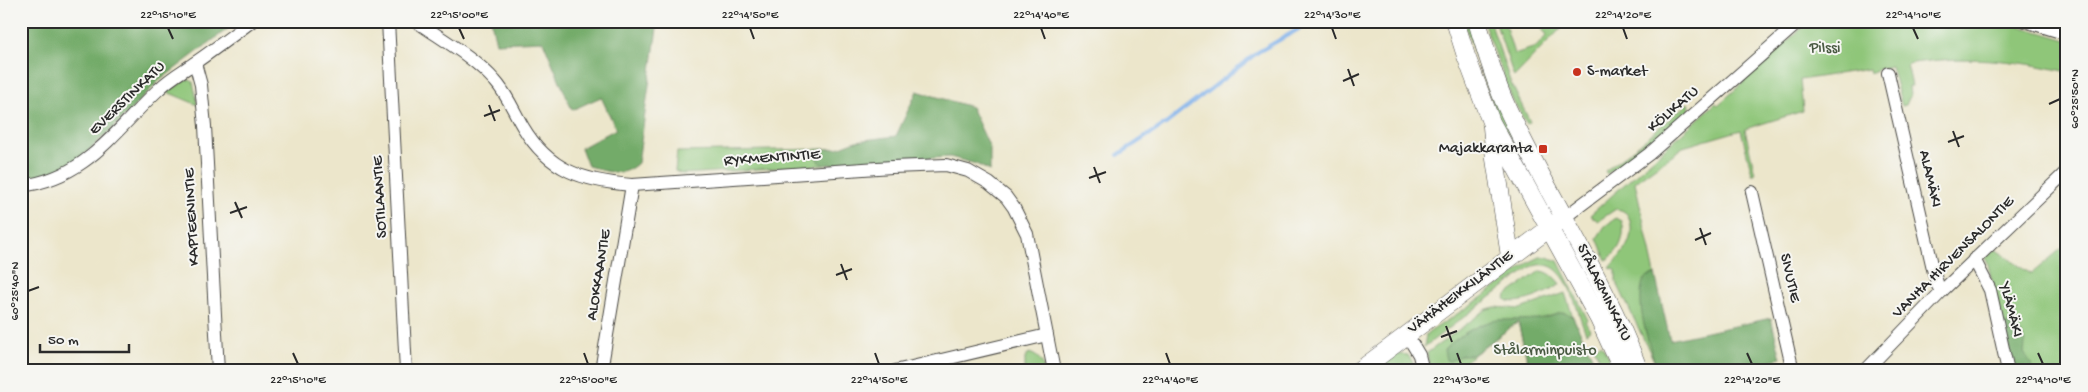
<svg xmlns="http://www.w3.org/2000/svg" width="2088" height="392" viewBox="0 0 2088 392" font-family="'Gochi Hand',sans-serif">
<rect width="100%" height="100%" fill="#f6f6f2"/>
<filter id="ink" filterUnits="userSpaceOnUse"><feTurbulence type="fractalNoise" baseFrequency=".02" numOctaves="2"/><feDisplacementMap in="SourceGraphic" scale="10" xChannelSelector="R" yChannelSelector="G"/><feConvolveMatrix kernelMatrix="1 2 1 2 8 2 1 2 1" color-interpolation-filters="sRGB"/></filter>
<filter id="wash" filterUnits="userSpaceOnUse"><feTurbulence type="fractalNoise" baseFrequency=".0096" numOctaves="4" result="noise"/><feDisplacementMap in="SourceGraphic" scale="20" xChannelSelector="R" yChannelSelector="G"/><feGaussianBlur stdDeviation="1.12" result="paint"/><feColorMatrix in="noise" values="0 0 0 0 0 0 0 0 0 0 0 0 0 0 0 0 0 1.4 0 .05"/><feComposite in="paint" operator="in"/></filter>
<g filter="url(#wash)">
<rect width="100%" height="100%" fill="#ece6cb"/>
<g fill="#8fc679" stroke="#5d7852">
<polygon points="1463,21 1470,21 1521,149 1518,150 1497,115"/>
<polygon points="1483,21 1490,21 1510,81 1530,122 1527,124 1513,101"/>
<polygon points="1495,21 1504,21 1514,54 1536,47 1547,35 1535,21 1546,21 1545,23 1549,27 1556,21 1564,21 1565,24 1514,77"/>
<path d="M 1810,21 L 2002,21 L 2067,40 L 2067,72 C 2014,59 1961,55 1907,64 L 1912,86 L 1909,86 L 1910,96 L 1906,105 L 1902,106 L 1891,66 L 1882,68 L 1870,73 L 1869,69 L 1800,80 L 1803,111 L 1745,129 L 1755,174 L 1752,174 L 1741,130 L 1683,147 L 1635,182 L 1655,274 L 1648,276 L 1644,324 L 1655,363 L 1616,281 L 1616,270 L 1610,268 C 1622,254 1635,241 1630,221 C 1628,213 1624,210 1616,209 L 1598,221 L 1590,215 L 1716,103 L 1718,105 L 1745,81 L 1743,79 Z"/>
<polygon points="186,80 190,80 193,82 198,105 167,92"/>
<polygon points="1688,103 1690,109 1689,111 1661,137 1607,174 1605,171 1635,148"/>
<polygon points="820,149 814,156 823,165 682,174 675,171 677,152"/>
<path d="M 1616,218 L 1622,221 C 1626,236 1620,252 1606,260 L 1597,238 L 1605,226 Z"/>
<polygon points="2067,244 2067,371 2015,371 1986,257 1995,249 2031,274"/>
<path d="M 1540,257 L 1548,257 L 1558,261 L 1588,320 L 1585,321 L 1590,330 L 1586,333 C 1575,309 1568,253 1531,267 L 1424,347 L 1426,335 L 1431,331 L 1474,303 L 1530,262 Z"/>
<path d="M 1540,271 C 1548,271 1555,277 1560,284 C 1551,292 1517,307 1506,300 L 1505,297 L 1508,294 Z"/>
<path d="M 1565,293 L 1573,317 C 1570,314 1566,313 1562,314 C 1553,314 1544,319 1534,320 C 1516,322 1500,319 1482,325 L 1519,321 L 1530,371 L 1518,322 L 1452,371 L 1430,371 L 1427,353 L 1487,309 L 1495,307 L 1520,309 Z"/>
<polygon points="1601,344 1618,371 1606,371 1594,348"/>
<path d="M 1029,353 C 1037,355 1045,362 1043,371 L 1025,371 L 1025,358 Z"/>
<polygon points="1398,354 1408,355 1418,371 1373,371"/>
</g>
<g fill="#73ab69" stroke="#4f6b4a">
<polygon points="21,21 238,21 159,81 114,127 75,163 44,176 21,180"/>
<path d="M 491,21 L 658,21 L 638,163 C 621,179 607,171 588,166 L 581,148 L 616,129 L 601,97 L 572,110 L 543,41 L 496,43 Z"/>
<polygon points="917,91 971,107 990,148 990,171 976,164 950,157 823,165 814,155 820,149 838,148 856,141 896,136"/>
<path d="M 1655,274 L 1670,340 L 1771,318 L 1781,358 L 1726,371 L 1657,371 C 1650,345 1637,313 1642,286 C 1642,282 1645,279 1648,276 Z"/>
<path d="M 1560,313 L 1566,313 L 1573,317 L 1599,371 L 1530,371 L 1518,322 L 1473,355 L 1462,355 L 1450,361 L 1446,360 L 1444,350 C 1456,337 1480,322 1498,320 C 1520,319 1540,322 1560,313 Z"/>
<polygon points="2007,323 2021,333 2025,343 2024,353 2035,371 2013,371 2004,324"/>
</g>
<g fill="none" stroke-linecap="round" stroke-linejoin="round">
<polyline stroke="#7eb0ea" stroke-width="4" points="1118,155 1167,123 1258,52 1313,21"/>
</g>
</g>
<g filter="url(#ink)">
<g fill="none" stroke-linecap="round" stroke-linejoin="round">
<defs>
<g id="street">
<polyline points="388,21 406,371"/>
<path d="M 416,21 C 443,40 474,57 495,81 C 507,94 514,112 523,127 C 549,171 583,181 632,185 L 892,167 L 946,165 L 968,171 L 989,183 L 1006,197 L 1014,208 L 1027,234 L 1054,371"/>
<polyline points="2025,21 2067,34"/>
<polyline points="195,63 201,85 205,126 218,371"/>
<polyline points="1888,73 1934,273 1938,286 1942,291"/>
<path d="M 21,186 C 87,178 115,130 159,89 C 170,78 183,71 196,62 C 215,49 233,35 252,21"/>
<polyline points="1752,192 1793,371"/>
<polyline points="1565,217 1649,154 1800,21"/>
<polyline points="1974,259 1990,290 2008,371"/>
<polyline points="1407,335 1419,355 1423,371"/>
<polyline points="601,371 632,185"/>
<polyline points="895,371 1047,335"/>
<polyline points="1865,371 1942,291 2067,171"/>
</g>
<g id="secondary">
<polyline points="1455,21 1466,56 1491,122 1599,319 1623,371"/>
<path d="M 1477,21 C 1485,48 1493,75 1504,101 C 1545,193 1604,276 1639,371"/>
<polyline points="1492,127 1495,159 1510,256"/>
<polyline points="1359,371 1559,221"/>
</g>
</defs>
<use href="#street" stroke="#484743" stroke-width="14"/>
<use href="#secondary" stroke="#484743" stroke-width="19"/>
<use href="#street" stroke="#fff" stroke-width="12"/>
<use href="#secondary" stroke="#fff" stroke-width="18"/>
</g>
</g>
<path fill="none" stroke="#2b2b2b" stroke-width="2" d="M 168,28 L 173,39M 459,28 L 464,39M 750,28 L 754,39M 1041,28 L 1045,39M 1332,28 L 1336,39M 1623,28 L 1627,39M 1913,28 L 1918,39M 1348,69 L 1354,86M 1343,81 L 1359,74M 2049,104 L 2060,99M 489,105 L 495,121M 484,116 L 500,110M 1953,131 L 1959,147M 1948,142 L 1964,136M 1094,167 L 1100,183M 1089,178 L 1106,172M 235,202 L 242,218M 230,213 L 247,207M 1700,228 L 1706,245M 1695,240 L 1711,233M 841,264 L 847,280M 836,275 L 852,269M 28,291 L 39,287M 1446,326 L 1452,342M 1441,337 L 1457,331M 293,353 L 298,364M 584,353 L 588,364M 875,353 L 879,364M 1166,353 L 1170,364M 1457,353 L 1461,364M 1747,353 L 1752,364M 2038,353 L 2043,364"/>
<g fill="#c8321e" stroke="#f6f6f2" stroke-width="2">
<circle cx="1577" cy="72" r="5"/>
<rect x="1538" y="144" width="10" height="10" rx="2.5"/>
</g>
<g text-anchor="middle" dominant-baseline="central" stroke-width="4" stroke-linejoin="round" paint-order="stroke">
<g font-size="16" fill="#495a42" stroke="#f6f6f2">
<text x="1825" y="49">Pilssi</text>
<text x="1545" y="351">Stålarminpuisto</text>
</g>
<g font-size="16" fill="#2b2b2b" stroke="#f6f6f2" text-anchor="start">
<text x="1587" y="72">S-market</text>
<text x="1533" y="149" text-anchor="end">Majakkaranta</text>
</g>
<g font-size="16" fill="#2b2b2b" stroke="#f6f6f2">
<text transform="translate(128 99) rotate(-44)">EVERSTINKATU</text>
<text transform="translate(1674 110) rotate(-41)">KÖLIKATU</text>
<text transform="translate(772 159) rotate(-4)">RYKMENTINTIE</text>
<text transform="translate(1929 179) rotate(77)">ALAMÄKI</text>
<text transform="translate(381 197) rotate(-93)">SOTILAANTIE</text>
<text transform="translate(193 217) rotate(-93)">KAPTEENINTIE</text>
<text transform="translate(1954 258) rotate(-45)">VANHA HIRVENSALONTIE</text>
<text transform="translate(600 275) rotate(-81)">ALOKKAANTIE</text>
<text transform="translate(1789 278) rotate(77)">SIVUTIE</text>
<text transform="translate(1461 293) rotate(-37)">VÄHÄHEIKKILÄNTIE</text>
<text transform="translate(1603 293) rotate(64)">STÅLARMINKATU</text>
<text transform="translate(2010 310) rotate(76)">YLÄMÄKI</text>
</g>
</g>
<rect width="2088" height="392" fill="none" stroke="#f6f6f2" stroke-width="55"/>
<path d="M40 344v8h89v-8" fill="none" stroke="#2b2b2b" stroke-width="2.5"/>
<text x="48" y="344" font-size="15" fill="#2b2b2b" stroke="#f6f6f2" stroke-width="4" paint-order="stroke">50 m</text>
<rect x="28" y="28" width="2032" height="336" fill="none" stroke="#2b2b2b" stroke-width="2"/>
<g font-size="12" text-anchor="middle" fill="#2b2b2b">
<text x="168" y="18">22°15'10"E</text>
<text x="459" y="18">22°15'00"E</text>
<text x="750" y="18">22°14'50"E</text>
<text x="1041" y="18">22°14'40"E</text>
<text x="1332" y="18">22°14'30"E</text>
<text x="1623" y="18">22°14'20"E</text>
<text x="1913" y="18">22°14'10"E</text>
<text transform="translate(2074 99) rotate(-90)" y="4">60°25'50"N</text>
<text transform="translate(14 291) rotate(-90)" y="4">60°25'40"N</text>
<text x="298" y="383">22°15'10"E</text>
<text x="588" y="383">22°15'00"E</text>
<text x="879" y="383">22°14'50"E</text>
<text x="1170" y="383">22°14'40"E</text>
<text x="1461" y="383">22°14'30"E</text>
<text x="1752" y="383">22°14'20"E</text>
<text x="2043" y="383">22°14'10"E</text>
</g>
</svg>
